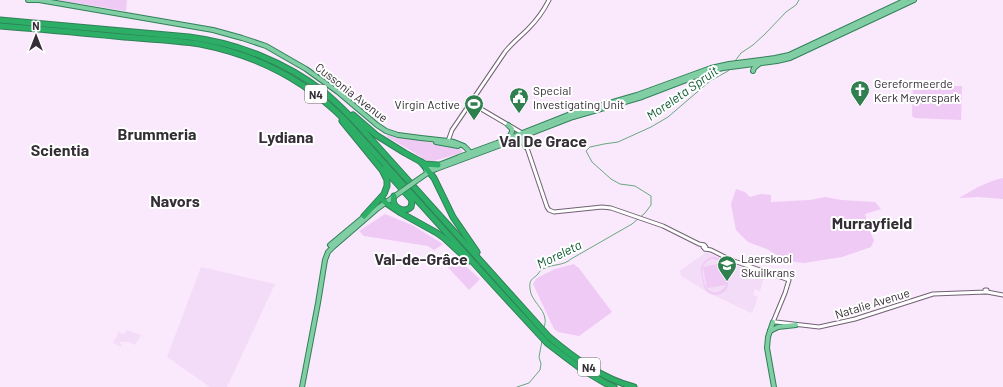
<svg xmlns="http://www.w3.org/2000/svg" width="1003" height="387" viewBox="0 0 1003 387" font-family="Barlow,sans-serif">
<rect width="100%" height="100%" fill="#fae8fd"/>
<g fill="#f3dcf7">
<polygon points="708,252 728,263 765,275 760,291 755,289 753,295 758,297 753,311 751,313 709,293 680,275 681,273 680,271 705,253"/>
<polygon points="201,267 275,284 227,387 210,387 167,357"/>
<polygon points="126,330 141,335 135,345 129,342 120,342 122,346 121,347 113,343 114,339 116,340 116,337 117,337 118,332 125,334"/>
</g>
<g fill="#efcaf5" fill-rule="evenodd">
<polygon points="57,0 127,0 126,11"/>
<polygon points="913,86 962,86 961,120 915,118 912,116"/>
<polygon points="387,134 458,148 462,150 462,153 433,161 425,160 415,153 387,137"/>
<polygon points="1003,178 1003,199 978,197 959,198 978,187 995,180"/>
<polygon points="736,189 745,192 750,197 761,194 771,195 771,202 810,200 825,197 841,200 875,202 881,209 865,214 868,227 874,240 871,247 842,257 804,263 786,261 767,249 748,242 736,230 731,204"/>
<polygon points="385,214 412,225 443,244 434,250 428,246 364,236 359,231"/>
<polygon points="453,255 480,279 469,290 444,263"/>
<path d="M 711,257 C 716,257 720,257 723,261 C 728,266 731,283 726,290 C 721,297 709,296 705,289 C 703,285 703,281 702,277 C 700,266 701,262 711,257 ZM 712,259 L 718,260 L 722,263 L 703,267 L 707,288 L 726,285 C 722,293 711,296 706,287 C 704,284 704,280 703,277 C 702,268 702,262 712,259 Z"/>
<polygon points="574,264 577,267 578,267 612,312 579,336 558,332 554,329 533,284 537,278 555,269"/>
</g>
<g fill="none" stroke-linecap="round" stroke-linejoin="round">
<g stroke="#68a87d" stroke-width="1">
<polyline points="735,61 741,53 753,45 765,34 786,12 796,5 799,0"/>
<path d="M 544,328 C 544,326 546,322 545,319 C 544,308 531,301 530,289 C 529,279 532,280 538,274 C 540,271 541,269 545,268 C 553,264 563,266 571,259 L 632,224 L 645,213 L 651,205 L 651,196 L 635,186 L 620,184 L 611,179 L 592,162 L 586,151 L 590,147 L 604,144 L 618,142 L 651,127 L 668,117 L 710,81 L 728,71 L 730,69"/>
<polyline points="517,387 529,383 540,370 541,364 539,357 542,341"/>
</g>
<defs>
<g id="minor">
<polyline points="471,103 517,130 522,133 547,207 549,210 554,212 602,207 611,208 663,226 699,244 704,245"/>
<path d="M 448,141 L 452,130 L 505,52 C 512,43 520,37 528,29 C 536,21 544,10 549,0"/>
<polygon points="704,245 706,247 705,249 703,247"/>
<polyline points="705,249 711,250 731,260 789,280 785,293 773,322 776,322 819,327 855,319 933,294 986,292 985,290 987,290 987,291 986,292"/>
<polyline points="987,292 1003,295"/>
</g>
<g id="major">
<polyline points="28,0 39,0 213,30 242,38 266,46 306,69 338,92 377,125 386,131 398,135 421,138 448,141 454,142 464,146 468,150 471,154"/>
<polyline points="753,71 754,68 759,64"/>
<polyline points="508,139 512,132 512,129 508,125"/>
<polyline points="516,139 521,140 526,147"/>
<polyline points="436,142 458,146"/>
<polyline points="426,170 459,157 497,143 568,115 637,95 711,68 729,64 775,58 789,55 906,0"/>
<polyline points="416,181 429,172 436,169 498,146 573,117 642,97 710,71 723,68 777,61 790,58 914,0"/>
<polyline points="330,245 366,215"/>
<polyline points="773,322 768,337 767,348 774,387"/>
<polyline points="770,331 778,327 796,325"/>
<polyline points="302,387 318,303 325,260 328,252 333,247 378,208 402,191"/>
</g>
<g id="highway">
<path d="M 0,20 L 189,37 C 237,43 285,62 324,92 C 337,103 349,115 361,128 L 549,337 C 574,358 601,378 634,387"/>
<path d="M 0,26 C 41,29 83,33 124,37 C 149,39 175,40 200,44 C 257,55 304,79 345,120 L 490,281 L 547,343 L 564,356 L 580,368 L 605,383 L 614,387"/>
<polyline points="353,115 376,135 405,153 425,164 438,165"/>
<polyline points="342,121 382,170 387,180 387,186 384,194 364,216"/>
<polyline points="421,162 434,178 453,217 477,252"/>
<path d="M 384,169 L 411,199 L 412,202 L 411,207 C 404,214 390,207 394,196"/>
<polyline points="384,201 386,203 401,213 437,233 444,238 469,261"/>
</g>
</defs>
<use href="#minor" stroke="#716173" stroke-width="5"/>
<use href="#major" stroke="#308156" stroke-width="6"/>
<use href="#highway" stroke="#308156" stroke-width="7"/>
<use href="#minor" stroke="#fff" stroke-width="3"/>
<use href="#major" stroke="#81cea4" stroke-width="4"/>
<use href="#highway" stroke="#2dae67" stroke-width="5"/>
<defs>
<polyline id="major-bridge" points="402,191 416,181"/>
</defs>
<use href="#major-bridge" stroke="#308156" stroke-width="6" stroke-linecap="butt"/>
<use href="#major-bridge" stroke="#81cea4" stroke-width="4"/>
</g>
<defs>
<symbol id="church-pin" viewBox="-11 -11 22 30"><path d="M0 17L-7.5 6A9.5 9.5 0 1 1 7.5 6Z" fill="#2f7f4f" stroke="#fff"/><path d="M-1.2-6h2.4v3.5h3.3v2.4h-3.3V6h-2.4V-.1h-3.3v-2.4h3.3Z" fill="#fff"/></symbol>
<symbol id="civic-pin" viewBox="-11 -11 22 30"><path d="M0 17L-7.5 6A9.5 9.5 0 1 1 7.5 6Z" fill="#2f7f4f" stroke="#fff"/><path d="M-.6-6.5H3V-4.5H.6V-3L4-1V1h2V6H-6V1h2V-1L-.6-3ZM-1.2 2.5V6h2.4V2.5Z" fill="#fff"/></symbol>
<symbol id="stadium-pin" viewBox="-11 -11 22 30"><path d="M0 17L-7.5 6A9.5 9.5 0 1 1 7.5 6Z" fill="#2f7f4f" stroke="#fff"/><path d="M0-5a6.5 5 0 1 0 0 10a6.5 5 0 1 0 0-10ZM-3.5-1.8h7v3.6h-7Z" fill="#fff"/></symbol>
<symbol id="school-pin" viewBox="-11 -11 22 30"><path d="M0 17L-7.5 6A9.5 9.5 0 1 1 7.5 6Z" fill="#2f7f4f" stroke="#fff"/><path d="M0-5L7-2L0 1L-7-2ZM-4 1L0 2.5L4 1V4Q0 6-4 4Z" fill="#fff"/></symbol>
</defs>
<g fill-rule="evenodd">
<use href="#church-pin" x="849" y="79" width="22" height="30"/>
<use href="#civic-pin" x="508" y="86" width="22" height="30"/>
<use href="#stadium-pin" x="463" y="93" width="22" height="30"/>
<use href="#school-pin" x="716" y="254" width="22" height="30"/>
</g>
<g text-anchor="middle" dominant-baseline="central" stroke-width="4" stroke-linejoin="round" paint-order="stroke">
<g fill="#fff" stroke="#726d72" stroke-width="1">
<rect x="305" y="85" width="22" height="18" rx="3"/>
<rect x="578" y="358" width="22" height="18" rx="3"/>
</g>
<g font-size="11" font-weight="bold" fill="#352e36">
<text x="316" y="94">N4</text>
<text x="589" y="367">N4</text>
</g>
<g font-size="12" fill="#352e36" stroke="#fff" text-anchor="start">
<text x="874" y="83">Gereformeerde<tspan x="874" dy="14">Kerk Meyerspark</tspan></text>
<text x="533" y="90">Special<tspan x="533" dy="14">Investigating Unit</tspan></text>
<text x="460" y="104" text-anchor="end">Virgin Active</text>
<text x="741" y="258">Laerskool<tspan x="741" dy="14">Skuilkrans</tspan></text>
</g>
<g font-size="12" fill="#352e36" stroke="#fff">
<text transform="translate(352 92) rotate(38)">Cussonia Avenue</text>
<text transform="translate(872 303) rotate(-17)">Natalie Avenue</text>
</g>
<g font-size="13" font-style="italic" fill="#105c34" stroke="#fff">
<text transform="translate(682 93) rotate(-35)">Moreleta Spruit</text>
<text transform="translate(559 254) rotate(-26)">Moreleta</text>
</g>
<g font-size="16" font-weight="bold" fill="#352e36" stroke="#fff">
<text x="157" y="133">Brummeria</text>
<text x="286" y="136">Lydiana</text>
<text x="543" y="140">Val De Grace</text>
<text x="60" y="149">Scientia</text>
<text x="175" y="200">Navors</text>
<text x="872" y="222">Murrayfield</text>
<text x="421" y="258">Val-de-Grâce</text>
</g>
</g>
<g transform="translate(36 36)" stroke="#ffffff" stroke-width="3" paint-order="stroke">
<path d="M0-3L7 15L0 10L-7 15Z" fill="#352e36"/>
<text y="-6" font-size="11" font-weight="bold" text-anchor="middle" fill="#352e36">N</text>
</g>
</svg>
